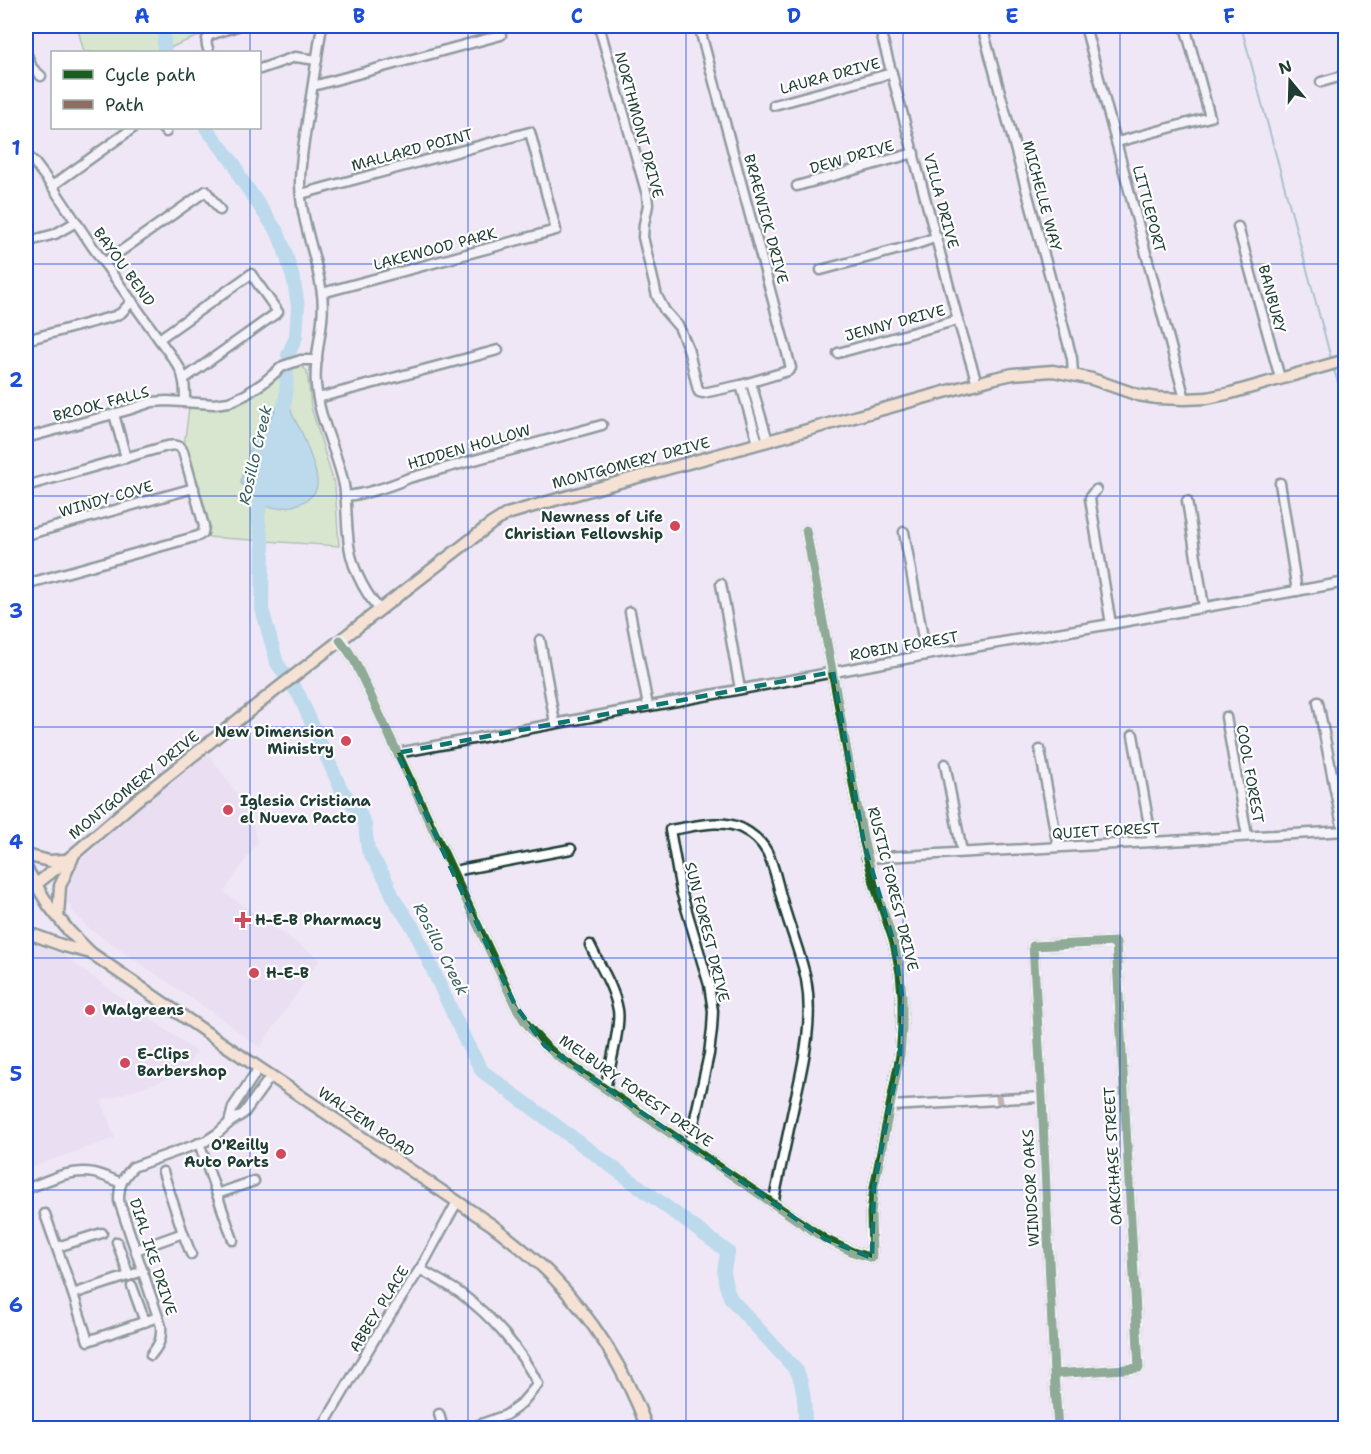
<svg xmlns="http://www.w3.org/2000/svg" width="1371" height="1454" viewBox="0 0 1371 1454" font-family="'Shantell Sans',sans-serif">
<rect width="100%" height="100%" fill="#efe7f5"/>
<filter id="ink" filterUnits="userSpaceOnUse"><feTurbulence type="fractalNoise" baseFrequency=".0167" numOctaves="2"/><feDisplacementMap in="SourceGraphic" scale="12" xChannelSelector="R" yChannelSelector="G"/><feConvolveMatrix kernelMatrix="1 2 1 2 8 2 1 2 1" color-interpolation-filters="sRGB"/></filter>
<g filter="url(#ink)">
<g fill="#e4d6ee">
<polygon points="208,753 247,807 258,842 224,892 320,959 260,1048 220,1018 88,928 73,912 67,901 69,880 74,866 131,815"/>
<polygon points="26,939 63,955 197,1052 182,1074 102,1101 115,1138 26,1169"/>
</g>
<g fill="#bce5a1" stroke="#6e916a" stroke-width="1.5">
<polygon points="77,26 204,26 207,33 181,43 161,52 84,52"/>
<polygon points="298,366 301,366 307,371 311,407 335,487 339,546 207,537 208,526 187,451 184,446 189,408 221,408 237,406 268,386 282,372"/>
</g>
<path fill="#81cbe1" stroke="#5a929c" stroke-width="1.5" d="M 283,396 L 286,396 L 289,398 C 289,412 296,421 302,433 C 304,437 305,442 307,446 C 311,458 316,468 317,481 C 319,502 287,510 270,507 C 260,506 253,502 245,495 L 246,490 L 241,483 L 241,480 L 244,467 L 251,449 L 275,411 Z"/>
<g fill="none" stroke-linecap="round" stroke-linejoin="round">
<g stroke="#5a929c" stroke-width="2">
<polyline points="157,26 164,39"/>
<polyline points="1241,26 1332,362"/>
<polyline points="164,39 168,26"/>
<polyline points="1333,367 1346,406"/>
</g>
<g stroke="#81cbe1" stroke-width="14">
<polyline points="164,52 164,39"/>
<polyline points="206,128 235,165 241,179 278,233 285,251 294,282 298,306 296,337 288,355"/>
<polyline points="283,413 286,396 287,370"/>
<path d="M 264,487 L 258,517 L 263,545 L 262,609 L 277,663 L 299,695 L 341,789 L 359,812 L 365,825 L 368,850 L 385,878 L 395,901 L 414,929 L 467,1044 L 482,1071 L 728,1252 C 722,1271 723,1281 731,1299 L 797,1371 C 804,1386 805,1405 805,1421"/>
</g>
<defs>
<g id="minor">
<path d="M 322,26 C 317,55 313,85 308,115 C 305,138 300,160 300,183 C 301,224 317,256 322,294 C 326,325 313,354 316,385 C 319,420 337,451 344,485 C 347,501 346,519 348,535 C 349,562 362,589 379,609"/>
<polyline points="599,26 647,195 648,205 644,224 643,237 657,296 665,311 679,327 688,348 698,390 699,392 703,393 741,385 788,371 791,368 699,26"/>
<polyline points="748,26 751,26"/>
<polyline points="879,26 958,320 977,383"/>
<polyline points="982,26 1072,358 1073,374"/>
<polyline points="1085,26 1185,399"/>
<polyline points="26,52 32,68 41,76"/>
<path d="M 209,52 C 207,45 204,41 210,35 L 237,26"/>
<polyline points="260,69 295,57 317,60"/>
<polyline points="1321,82 1346,75"/>
<polyline points="313,86 501,35 499,26"/>
<polyline points="774,105 892,73"/>
<polyline points="162,128 166,132"/>
<polyline points="1117,142 1210,117 1185,26"/>
<path d="M 26,154 L 34,162 L 52,186 L 92,246 L 179,367 C 185,378 185,389 185,402"/>
<polyline points="52,186 133,128"/>
<polyline points="797,186 914,153"/>
<polyline points="301,194 530,132 556,230 322,293"/>
<polyline points="1238,227 1280,378"/>
<polyline points="26,242 55,234 76,222"/>
<polyline points="104,263 206,191 220,210"/>
<polyline points="821,270 914,245 937,237"/>
<polyline points="159,339 251,274 278,312 184,379"/>
<polyline points="26,340 115,316 121,313 132,301"/>
<polyline points="838,353 958,320"/>
<polyline points="751,383 768,441"/>
<polyline points="741,385 758,443"/>
<polyline points="318,398 498,350"/>
<polyline points="114,414 126,458"/>
<polyline points="26,438 128,410 152,402 167,401 214,404 229,402 245,395 263,383 283,366 301,360 317,360"/>
<polyline points="1280,483 1297,591"/>
<path d="M 26,486 L 160,448 C 168,446 179,442 183,451 L 204,526 L 203,533 L 198,536 L 26,584"/>
<polyline points="1096,490 1092,494 1090,499 1111,624"/>
<path d="M 345,496 C 368,494 388,487 409,478 L 602,425"/>
<polyline points="1187,501 1204,607"/>
<polyline points="904,532 926,655"/>
<polyline points="26,535 194,488"/>
<polyline points="721,584 740,689"/>
<polyline points="630,612 648,706"/>
<path d="M 340,640 L 349,652 L 355,662 L 515,1005 C 526,1026 539,1041 557,1056 L 825,1239 L 853,1252 L 872,1258 L 871,1213 L 874,1187 L 900,1055 L 902,1030 L 902,996 L 900,973 L 894,943 L 875,887 L 864,843 L 806,530"/>
<polyline points="540,640 555,723"/>
<polyline points="1318,702 1343,831"/>
<polyline points="1226,717 1247,836"/>
<polyline points="1133,735 1152,842"/>
<polyline points="1040,750 1058,847"/>
<polyline points="397,753 926,655 1111,624 1346,582"/>
<polyline points="945,764 962,852"/>
<polyline points="867,858 1346,831"/>
<polyline points="454,871 571,849"/>
<path d="M 590,945 C 600,966 614,987 618,1010 C 621,1027 609,1070 605,1089"/>
<polyline points="1002,1099 1042,1097"/>
<polyline points="891,1106 996,1100"/>
<polyline points="229,1123 233,1107 259,1068"/>
<polyline points="199,1143 233,1240"/>
<path d="M 689,1146 L 709,1054 L 712,1029 L 713,1011 L 709,985 L 681,891 L 670,830 C 692,827 720,818 741,828 C 772,843 773,868 781,896 C 788,924 800,951 806,979 C 814,1022 803,1064 794,1105 C 787,1138 780,1171 773,1204"/>
<path d="M 26,1189 C 47,1181 71,1168 94,1173 C 103,1175 112,1179 121,1183"/>
<polyline points="217,1194 254,1181"/>
<polyline points="45,1214 73,1294 143,1271"/>
<polyline points="183,1233 191,1254"/>
<polyline points="117,1242 129,1276"/>
<polyline points="57,1247 102,1233"/>
<polyline points="136,1250 183,1233 163,1172"/>
<path d="M 420,1269 C 433,1277 447,1284 460,1293 C 492,1316 520,1349 538,1384 L 520,1405 L 506,1415 L 470,1428"/>
<polyline points="132,1286 145,1322"/>
<polyline points="73,1294 88,1341 158,1317"/>
<path d="M 151,1355 C 159,1345 162,1339 161,1326 L 119,1201 C 119,1184 122,1179 133,1167 L 206,1141 L 218,1133 L 229,1123 L 244,1113 L 271,1076"/>
<polyline points="1054,1374 1139,1368 1116,942 1033,946 1042,1097 1054,1374 1058,1428"/>
<polyline points="439,1414 443,1428"/>
<polyline points="322,1428 377,1335 422,1266 457,1202"/>
</g>
<g id="major">
<polyline points="26,855 49,861 66,860"/>
<path d="M 26,868 L 49,906 L 69,931 L 91,953 L 219,1041 L 492,1225 C 511,1240 531,1255 549,1273 C 592,1317 626,1371 647,1428"/>
<polyline points="26,892 67,860 137,800 277,689 491,524 507,514 551,501 995,378 1013,374 1053,371 1092,379 1138,395 1157,398 1185,399 1207,398 1231,393 1346,360"/>
<polyline points="58,917 60,886 73,857"/>
<polyline points="26,933 34,935 64,946 91,953"/>
</g>
</defs>
<use href="#minor" stroke="#1f3d34" stroke-width="13"/>
<use href="#major" stroke="#1f3d34" stroke-width="15"/>
<use href="#minor" stroke="#fff" stroke-width="8"/>
<use href="#major" stroke="#fcdcac" stroke-width="10"/>
<polyline stroke="#8d6e63" stroke-width="8" stroke-dasharray="15 8" stroke-linecap="butt" points="996,1100 1002,1099"/>
<defs>
<g id="cycleway">
<path d="M 340,640 L 349,652 L 355,662 L 515,1005 C 526,1026 539,1041 557,1056 L 825,1239 L 853,1252 L 872,1258 L 871,1213 L 874,1187 L 900,1055 L 902,1030 L 902,996 L 900,973 L 894,943 L 875,887 L 864,843 L 806,530"/>
<polyline points="1054,1374 1139,1368 1116,942 1033,946 1042,1097 1054,1374 1058,1428"/>
</g>
</defs>
<use href="#cycleway" stroke="#fff" stroke-width="13"/>
<use href="#cycleway" stroke="#1b5e20" stroke-width="9"/>
</g>
</g>
<path d="M0 0H1371V1454H0ZM 833,672 L 864,843 L 894,943 L 902,996 L 900,1055 L 874,1187 L 872,1258 L 825,1239 L 545,1046 L 515,1005 L 397,753 Z" fill="#efe7f5" fill-opacity=".55" fill-rule="evenodd"/>
<path fill="none" stroke="#0f766e" stroke-width="4.5" stroke-dasharray="12 8" stroke-linejoin="round" d="M 833,672 L 864,843 L 894,943 L 902,996 L 900,1055 L 874,1187 L 872,1258 L 825,1239 L 545,1046 L 515,1005 L 397,753 Z"/>
<path fill="none" stroke="#1d4ed8" stroke-width="1.5" stroke-opacity="0.55" d="M 250,26 L 250,52M 468,26 L 468,1428M 686,26 L 686,1428M 903,26 L 903,1428M 1120,26 L 1120,1428M 250,128 L 250,1428M 26,264 L 1346,264M 26,496 L 1346,496M 26,727 L 1346,727M 26,958 L 1346,958M 26,1190 L 1346,1190"/>
<g fill="#d1495b" stroke="#fff" stroke-width="2">
<circle cx="675" cy="526" r="6"/>
<circle cx="346" cy="741" r="6"/>
<circle cx="228" cy="810" r="6"/>
<path d="M240 911h6v6h6v6h-6v6h-6v-6h-6v-6h6z"/>
<circle cx="254" cy="973" r="6"/>
<circle cx="90" cy="1010" r="6"/>
<circle cx="125" cy="1063" r="6"/>
<circle cx="281" cy="1154" r="6"/>
</g>
<g text-anchor="middle" dominant-baseline="central" stroke-width="4.5" stroke-linejoin="round" paint-order="stroke">
<g font-size="15" fill="#1f3d34" stroke="#fff">
<text transform="translate(830 76) rotate(-15)">LAURA DRIVE</text>
<text transform="translate(639 125) rotate(75)">NORTHMONT DRIVE</text>
<text transform="translate(412 150) rotate(-15)">MALLARD POINT</text>
<text transform="translate(852 157) rotate(-16)">DEW DRIVE</text>
<text transform="translate(1042 196) rotate(75)">MICHELLE WAY</text>
<text transform="translate(941 201) rotate(75)">VILLA DRIVE</text>
<text transform="translate(1149 209) rotate(75)">LITTLEPORT</text>
<text transform="translate(766 219) rotate(75)">BRAEWICK DRIVE</text>
<text transform="translate(435 249) rotate(-15)">LAKEWOOD PARK</text>
<text transform="translate(124 267) rotate(54)">BAYOU BEND</text>
<text transform="translate(1272 299) rotate(75)">BANBURY</text>
<text transform="translate(895 323) rotate(-15)">JENNY DRIVE</text>
<text transform="translate(101 404) rotate(-15)">BROOK FALLS</text>
<text transform="translate(469 447) rotate(-16)">HIDDEN HOLLOW</text>
<text transform="translate(631 463) rotate(-15)">MONTGOMERY DRIVE</text>
<text transform="translate(106 499) rotate(-16)">WINDY COVE</text>
<text transform="translate(904 646) rotate(-10)">ROBIN FOREST</text>
<text transform="translate(1250 774) rotate(80)">COOL FOREST</text>
<text transform="translate(134 785) rotate(-39)">MONTGOMERY DRIVE</text>
<text transform="translate(1106 831) rotate(-3)">QUIET FOREST</text>
<text transform="translate(893 889) rotate(76)">RUSTIC FOREST DRIVE</text>
<text transform="translate(707 932) rotate(76)">SUN FOREST DRIVE</text>
<text transform="translate(636 1091) rotate(35)">MELBURY FOREST DRIVE</text>
<text transform="translate(366 1122) rotate(34)">WALZEM ROAD</text>
<text transform="translate(1113 1156) rotate(-93)">OAKCHASE STREET</text>
<text transform="translate(1031 1188) rotate(-93)">WINDSOR OAKS</text>
<text transform="translate(153 1257) rotate(72)">DIAL IKE DRIVE</text>
<text transform="translate(379 1309) rotate(-58)">ABBEY PLACE</text>
</g>
<g font-size="15" font-weight="bold" fill="#1f3d34" stroke="#fff" text-anchor="start">
<text x="663" y="517" text-anchor="end">Newness of Life<tspan x="663" dy="17">Christian Fellowship</tspan></text>
<text x="334" y="732" text-anchor="end">New Dimension<tspan x="334" dy="17">Ministry</tspan></text>
<text x="240" y="801">Iglesia Cristiana<tspan x="240" dy="17">el Nueva Pacto</tspan></text>
<text x="255" y="920">H-E-B Pharmacy</text>
<text x="266" y="973">H-E-B</text>
<text x="102" y="1010">Walgreens</text>
<text x="137" y="1054">E-Clips<tspan x="137" dy="17">Barbershop</tspan></text>
<text x="269" y="1145" text-anchor="end">O'Reilly<tspan x="269" dy="17">Auto Parts</tspan></text>
</g>
<g font-size="16" font-style="italic" fill="#38605f" stroke="#fff">
<text transform="translate(255 455) rotate(-77)">Rosillo Creek</text>
<text transform="translate(441 949) rotate(63)">Rosillo Creek</text>
</g>
</g>
<rect width="1371" height="1454" fill="none" stroke="#fff" stroke-width="66"/>
<rect x="51" y="51" width="210" height="78" fill="#ffffff" stroke="#a5b1ae" stroke-width="1.5"/>
<rect x="63" y="70" width="30" height="9" fill="#1b5e20" stroke="#a5b1ae" stroke-width="1.5"/>
<text x="105" y="81" font-size="18" fill="#1f3d34">Cycle path</text>
<rect x="63" y="100" width="30" height="9" fill="#8d6e63" stroke="#a5b1ae" stroke-width="1.5"/>
<text x="105" y="111" font-size="18" fill="#1f3d34">Path</text>
<g transform="translate(1290 81) rotate(341)" stroke="#ffffff" stroke-width="4.5" paint-order="stroke">
<path d="M0-4.5L10 22L0 15L-10 22Z" fill="#1f3d34"/>
<text y="-9" font-size="16" font-weight="bold" text-anchor="middle" fill="#1f3d34">N</text>
</g>
<rect x="33" y="33" width="1305" height="1388" fill="none" stroke="#1d4ed8" stroke-width="2"/>
<g font-size="20" text-anchor="middle" font-weight="bold" fill="#1d4ed8">
<text x="142" y="23">A</text>
<text x="359" y="23">B</text>
<text x="577" y="23">C</text>
<text x="794" y="23">D</text>
<text x="1012" y="23">E</text>
<text x="1229" y="23">F</text>
<text x="16" y="155">1</text>
<text x="16" y="387">2</text>
<text x="16" y="618">3</text>
<text x="16" y="849">4</text>
<text x="16" y="1081">5</text>
<text x="16" y="1312">6</text>
</g>
</svg>
